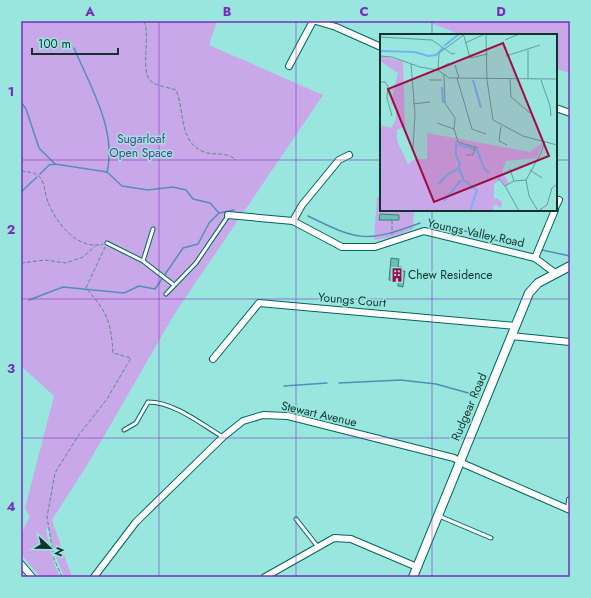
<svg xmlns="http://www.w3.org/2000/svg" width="591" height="598" viewBox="0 0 591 598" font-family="Jost,sans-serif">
<rect width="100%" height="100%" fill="#98e6de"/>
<g fill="#c9a8e9">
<path d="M 21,21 L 217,21 L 209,45 L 323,95 L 175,313 L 89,462 L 52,520 L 72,577 L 64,577 L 53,550 L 48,528 L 46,530 L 54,563 L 60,577 L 42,577 C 19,557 13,545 30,517 L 25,508 L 54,396 L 21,366 Z"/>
<polygon points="426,21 570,21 570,73 556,69 556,35 461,35"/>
<polygon points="377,197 381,197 381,210 414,210 413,229 393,237 374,240"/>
</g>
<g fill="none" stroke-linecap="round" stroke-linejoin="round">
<g stroke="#538eb9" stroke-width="1.5">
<path d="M 74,48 C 90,86 117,130 107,172"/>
<polyline points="21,102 26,109 39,148 55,164"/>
<polyline points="107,172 122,186 148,190 173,187 186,190 193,199 210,203 219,213 234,210"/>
<polyline points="40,174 49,165 55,164 107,172"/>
<polyline points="21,192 37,177"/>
<path d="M 308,216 C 359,241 366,243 420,223"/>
<polyline points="430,222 484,236 504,243"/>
<polyline points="542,250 570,256"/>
<polyline points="29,300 63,287 124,293 139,286 155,289 183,248 198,244 209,223 219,213"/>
<polyline points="339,383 401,380 436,384 479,396"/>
<polyline points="284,386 327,383"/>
</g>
</g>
<g fill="#6fbdb6" stroke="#33837c">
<polygon points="380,214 399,215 399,220 379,220"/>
<polygon points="391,258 399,259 398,267 402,267 401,271 405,271 403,287 398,286 398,281 389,280"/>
</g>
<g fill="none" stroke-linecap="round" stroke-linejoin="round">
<defs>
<g id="service">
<polyline points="153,229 143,261 174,285"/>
<polyline points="107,243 143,261"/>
<polyline points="166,294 196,263 228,216"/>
<path d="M 124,430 L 136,423 L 148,402 C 174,402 201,424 223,437"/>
<polyline points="439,516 491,538"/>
<polyline points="296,519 318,547"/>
</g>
<g id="minor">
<polyline points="316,21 336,27 381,47"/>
<polyline points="289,66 313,21"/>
<polyline points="556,108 570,113"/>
<polyline points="556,206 559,200"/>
<polyline points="228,215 293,221 342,247 375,247 424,231 535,258 555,273"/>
<polyline points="293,221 302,205 339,160 349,155"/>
<polyline points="535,258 555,210"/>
<polyline points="511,336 570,342"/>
<polyline points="213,359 259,303 516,326"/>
<polyline points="569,509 570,500"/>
<polyline points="21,564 32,577"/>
<polyline points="94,577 136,522 223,437 243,421 263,415 288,416 454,458 464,464 570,510"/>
<polyline points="265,577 334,538 351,539 417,567"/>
</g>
<polyline id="tertiary" points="413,577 529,293 538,283 570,266"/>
</defs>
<use href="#service" stroke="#02645e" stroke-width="5"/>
<use href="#minor" stroke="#02645e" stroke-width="8"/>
<use href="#tertiary" stroke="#02645e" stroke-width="10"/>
<g stroke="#548b86" stroke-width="1" stroke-dasharray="4 2" stroke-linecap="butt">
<path d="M 144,21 C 151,38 139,73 152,82 C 159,87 168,87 176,90 C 185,110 178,142 204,152 C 215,156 226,151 236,160"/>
<path d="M 21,171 C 27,172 34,172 39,176 C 45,182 45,195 48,202 C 56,223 78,251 103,244"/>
<polyline points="392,220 392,235"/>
<polyline points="21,263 45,260 66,263 83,257 95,246"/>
<path d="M 62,577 L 54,559 L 47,517 L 55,473 L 78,436 L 107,399 L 131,358 L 113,353 C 111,321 107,312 86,288 L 105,247"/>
</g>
<use href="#service" stroke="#fff" stroke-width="3"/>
<use href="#minor" stroke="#fff" stroke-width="6"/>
<use href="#tertiary" stroke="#fff" stroke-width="8"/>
</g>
<path fill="none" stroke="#7b2cbf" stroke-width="1" stroke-opacity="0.55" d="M 159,21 L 159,577M 296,21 L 296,577M 432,21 L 432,35M 21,160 L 381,160M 556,160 L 570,160M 432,210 L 432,577M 21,299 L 570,299M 21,438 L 570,438"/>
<defs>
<symbol id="building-bare" viewBox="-9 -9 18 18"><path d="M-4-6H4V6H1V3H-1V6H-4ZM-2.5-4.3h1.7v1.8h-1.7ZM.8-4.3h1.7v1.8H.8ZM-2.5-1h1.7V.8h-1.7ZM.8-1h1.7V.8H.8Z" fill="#a30b46" stroke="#98e6de" stroke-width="2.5" paint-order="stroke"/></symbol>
</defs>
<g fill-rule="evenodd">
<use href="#building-bare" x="387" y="265" width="20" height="20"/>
</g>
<g text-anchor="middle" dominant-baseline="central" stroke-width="3" stroke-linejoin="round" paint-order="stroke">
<g font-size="12" fill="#69368f" stroke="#98e6de">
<text x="141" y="139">Sugarloaf<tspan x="141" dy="14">Open Space</tspan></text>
</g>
<g font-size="12" fill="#11322f" stroke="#98e6de">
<text transform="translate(476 233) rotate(12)">Youngs Valley Road</text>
<text transform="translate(352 300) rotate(5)">Youngs Court</text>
<text transform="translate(469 407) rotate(-67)">Rudgear Road</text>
<text transform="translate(319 414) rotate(13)">Stewart Avenue</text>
</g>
<g font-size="12" fill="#11322f" stroke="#98e6de" text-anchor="start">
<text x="408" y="275">Chew Residence</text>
</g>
</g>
<g transform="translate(380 34)">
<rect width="177" height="177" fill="#98e6de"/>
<path d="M 0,22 L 23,27 L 25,92 L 17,96 L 17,107 L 28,130 L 35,125 L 47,125 L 47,99 L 150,118 L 163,108 L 154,117 L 163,109 L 157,124 L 126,127 L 122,137 L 129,149 L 125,152 L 120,146 L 114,150 L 114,165 L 117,164 L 122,168 L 121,174 L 116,171 L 113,172 L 114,177 L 0,177 L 0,91 L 11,94 L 16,85 L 16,71 L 11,70 L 18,39 L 0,27 Z" fill="#c9a8e9"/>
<path fill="none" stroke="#6fb5f4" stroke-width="2" d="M 64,12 L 79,0M 0,17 L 35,18 L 48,22 L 56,21 L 63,14M 93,46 L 101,74M 62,53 L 63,69M 76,107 L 76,121 L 80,130 L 79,134 L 84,147M 78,110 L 97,116 L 104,134 L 109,139M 85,147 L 97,156 L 90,177M 58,150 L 69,139 L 78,135M 64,167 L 81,146"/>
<path fill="none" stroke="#629e98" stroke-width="1" d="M 106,0 L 107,46 L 113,86 L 143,102 L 177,111M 84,2 L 90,24 L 108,20M 0,3 L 52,6 L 72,20 L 75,19M 125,6 L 139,0M 85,9 L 105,0M 0,22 L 12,23 L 40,33 L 58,36 L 69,44 L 177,45M 126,22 L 160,11M 31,30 L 35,80 L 33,114M 75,31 L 79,44M 58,35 L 69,29M 58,36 L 59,19 L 85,0M 64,41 L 65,69 L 75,84 L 74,95 L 78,108 L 98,114M 77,44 L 92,95 L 106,100M 130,45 L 131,63 L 150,79M 148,45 L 148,16M 49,46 L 62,46M 161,46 L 170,72 L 171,82M 0,48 L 5,48 L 8,52 L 7,64 L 12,82M 33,70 L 50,68M 57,89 L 74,95M 121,92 L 119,107 L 127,111M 86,121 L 93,121 L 95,113M 130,135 L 134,147M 150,136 L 162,144M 118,144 L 125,152 L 134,147 L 146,146M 125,152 L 139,177M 158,177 L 149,162 L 146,146 L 161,119 L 165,107M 158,177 L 167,171 L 172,154 L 177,150"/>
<path fill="#a30b46" fill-opacity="0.15" stroke="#a30b46" stroke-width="2" d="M 123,9 L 169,122 L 54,168 L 8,55 Z"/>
<rect width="177" height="177" fill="none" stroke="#11322f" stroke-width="2"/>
</g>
<rect width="591" height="598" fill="none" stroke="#98e6de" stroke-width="44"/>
<g transform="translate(50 548) rotate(112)" stroke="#98e6de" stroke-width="3" paint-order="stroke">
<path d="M0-3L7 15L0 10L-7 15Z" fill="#11322f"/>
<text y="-6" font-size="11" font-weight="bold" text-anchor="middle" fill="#11322f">N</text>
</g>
<path d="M32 48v6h86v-6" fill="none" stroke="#11322f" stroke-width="2"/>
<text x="38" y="48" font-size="12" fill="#11322f" stroke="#98e6de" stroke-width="3" paint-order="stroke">100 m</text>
<rect x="22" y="22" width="547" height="554" fill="none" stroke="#7b2cbf" stroke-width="1.5"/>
<g font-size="13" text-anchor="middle" font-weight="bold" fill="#7b2cbf">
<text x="90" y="16">A</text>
<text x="227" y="16">B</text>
<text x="364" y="16">C</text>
<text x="501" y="16">D</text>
<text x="11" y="96">1</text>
<text x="11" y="234">2</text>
<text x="11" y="373">3</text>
<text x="11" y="511">4</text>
</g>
</svg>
